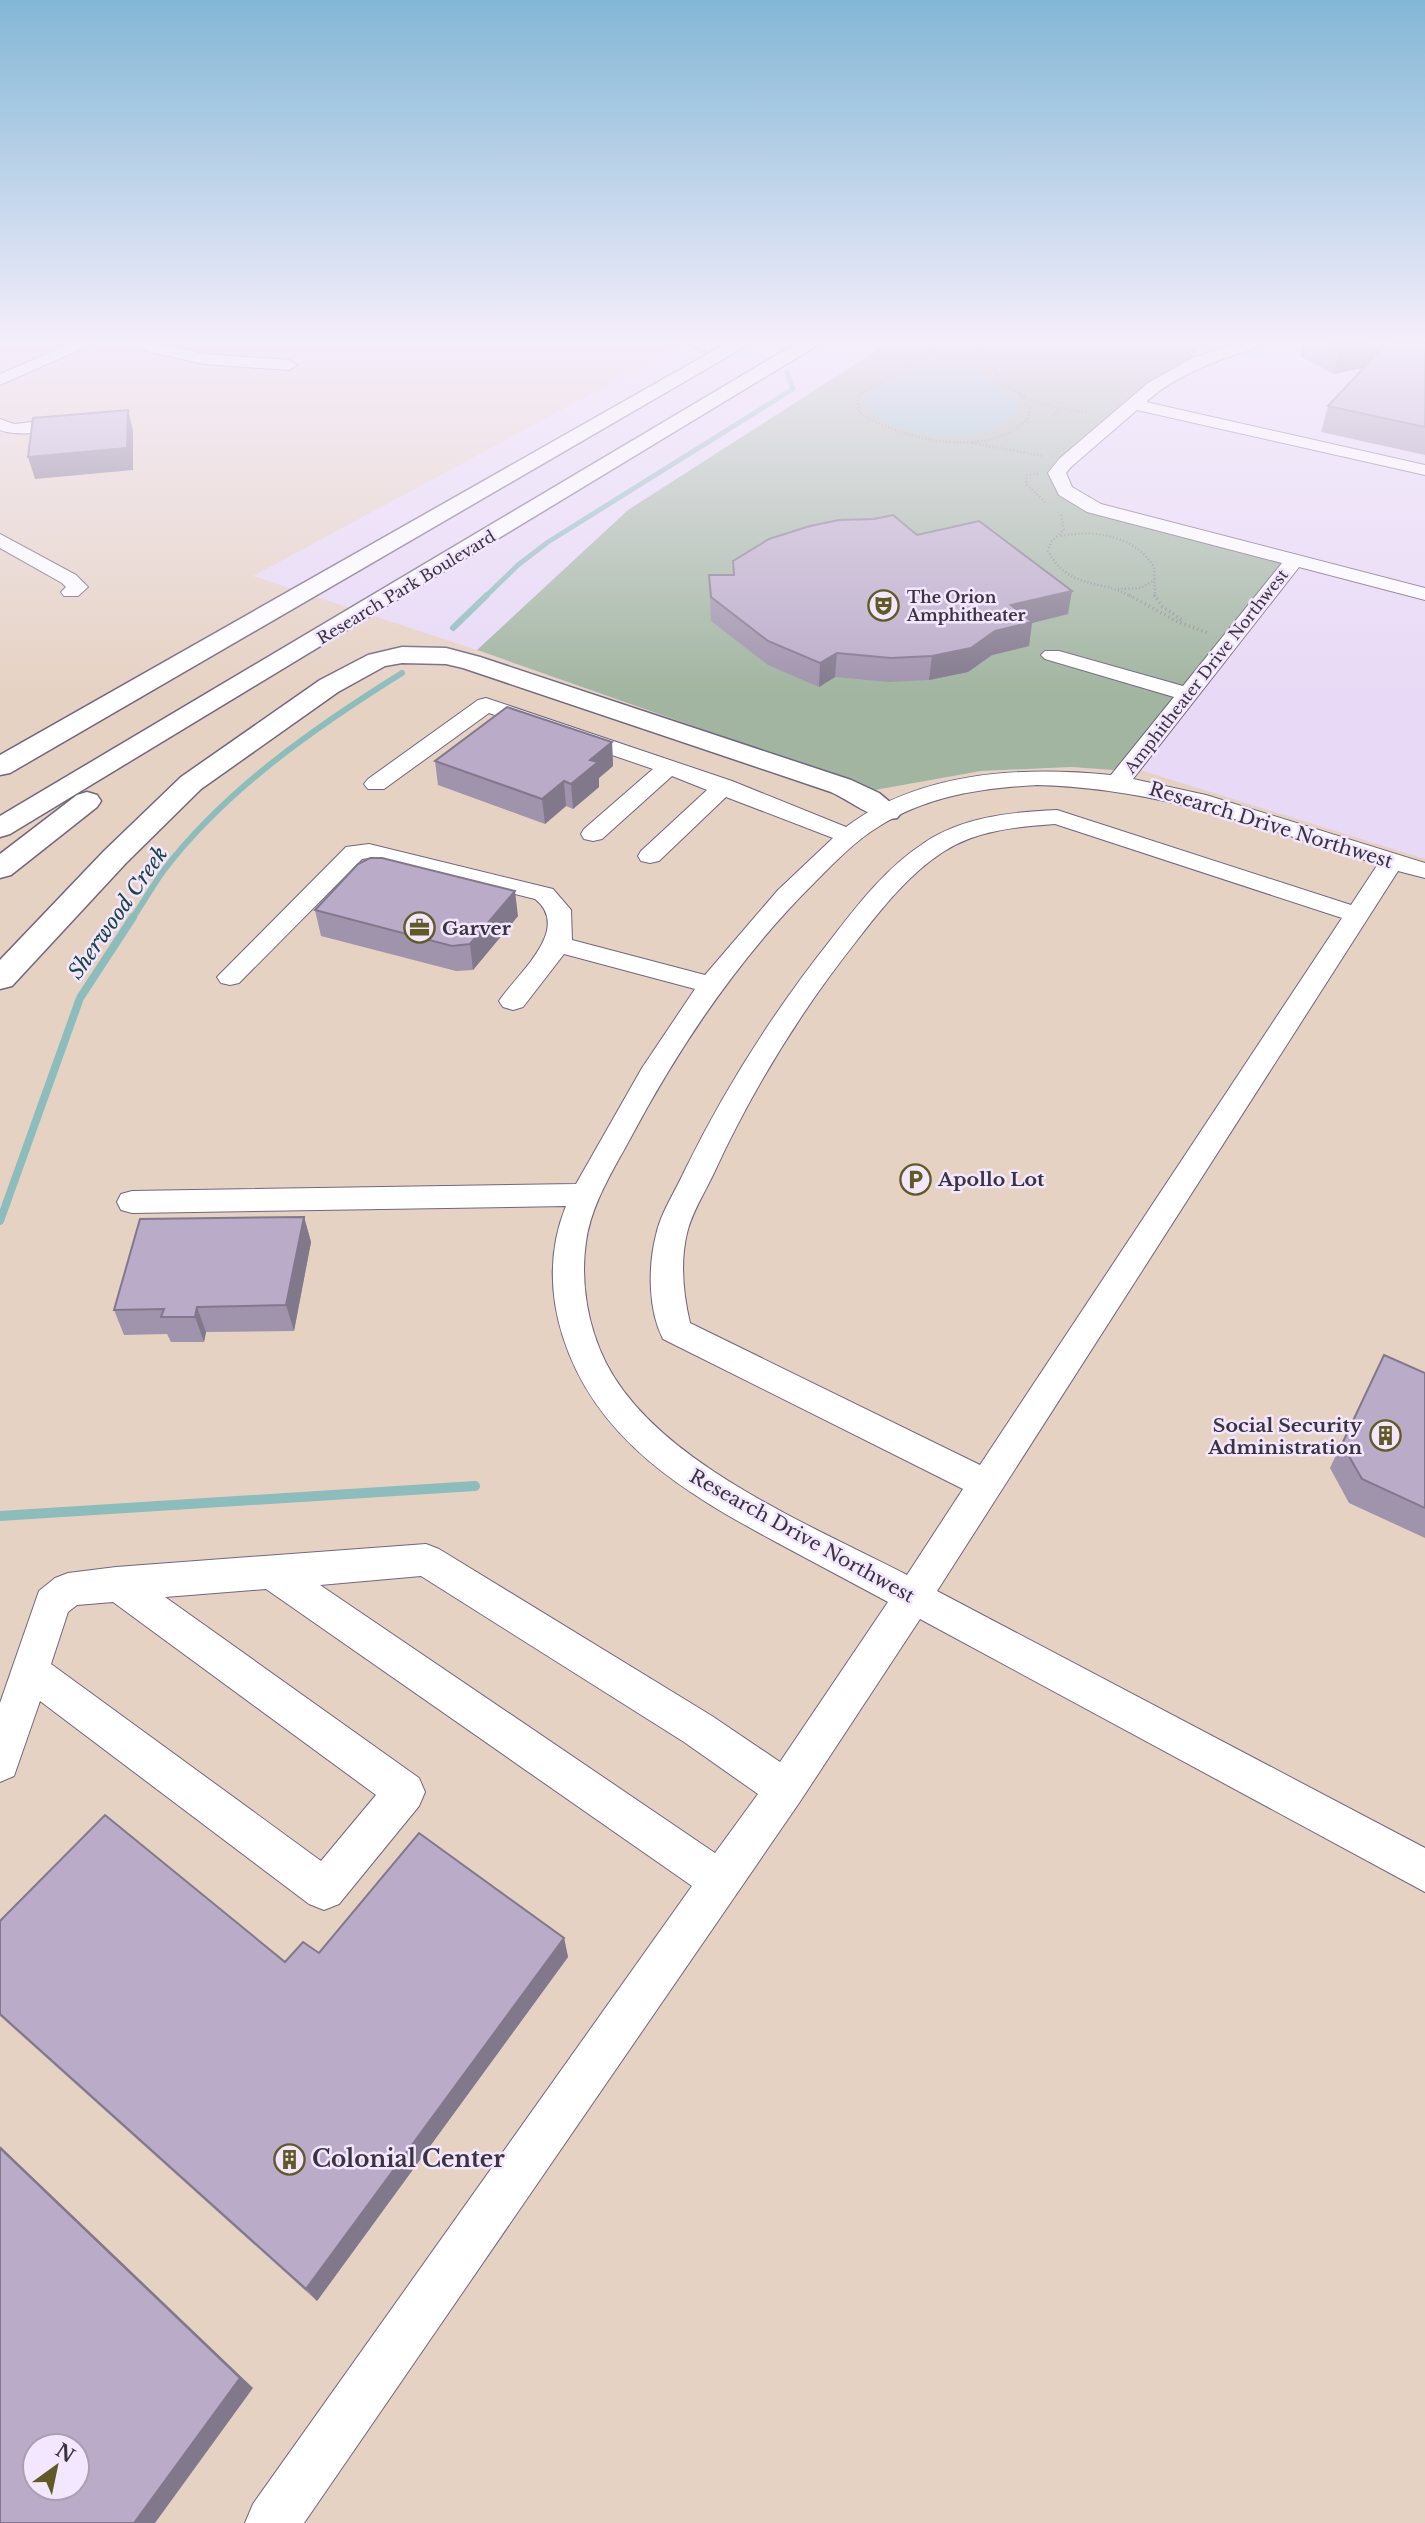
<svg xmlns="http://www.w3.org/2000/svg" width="1425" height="2523" viewBox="0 0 1425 2523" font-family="'Libre Baskerville',serif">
<rect width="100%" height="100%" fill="#e8d9f6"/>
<path fill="#e6d2c3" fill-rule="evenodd" d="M 0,343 L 686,343 L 253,576 L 477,650 L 875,790 L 981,771 L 1071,767 L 1113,770 L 1121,764 L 1425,859 L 1425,2523 L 0,2523 ZM 35,2446 L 77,2446 L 77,2488 L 35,2488 Z"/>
<polygon fill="#a1b5a0" points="888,343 1213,343 1200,348 1182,369 1057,473 1073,498 1294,560 1121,764 1113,770 1071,767 981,771 875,790 477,650 628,510"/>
<path fill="#8dbcbc" d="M 954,343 L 992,343 C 949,374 1016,384 1016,411 C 999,447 878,442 865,403 L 875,388 Z"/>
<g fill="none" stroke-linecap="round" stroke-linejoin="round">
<g stroke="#8dbcbc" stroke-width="5">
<polyline points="687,343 704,352"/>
<polyline points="485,597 518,565 548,542 793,389 787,373"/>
</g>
<g stroke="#8dbcbc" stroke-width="6">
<polyline points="453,628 487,595"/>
<path d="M 132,919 C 143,903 153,885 164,870 C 226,789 317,726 402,673"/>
</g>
<polyline stroke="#8dbcbc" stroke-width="8" points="0,1221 80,998 133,917"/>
<polyline stroke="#8dbcbc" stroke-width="10" points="0,1516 475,1486"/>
<defs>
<g id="minor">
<polygon points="72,343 94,343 0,385 0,374"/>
<polygon points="123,343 153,343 204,354 289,360 297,365 289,370 204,364 125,346"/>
<path d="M 1240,343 L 1265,343 L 1263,346 C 1220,359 1180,372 1146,402 L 1425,465 L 1425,475 L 1137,410 L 1071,467 L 1066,473 L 1072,487 L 1101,504 L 1425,588 L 1425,600 L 1299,567 L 1133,779 L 1206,795 L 1425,863 L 1425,878 L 1398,871 L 937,1591 L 1425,1848 L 1425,1892 L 920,1619 L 799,1803 L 304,2523 L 245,2523 L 253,2504 L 692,1886 L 266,1589 L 165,1597 L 419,1778 L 425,1792 L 419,1806 L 339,1904 L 324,1910 L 309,1904 L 40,1701 L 14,1776 L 0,1782 L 0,1703 L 39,1591 L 55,1578 L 68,1573 L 116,1567 L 426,1544 L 439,1549 L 712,1716 L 780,1762 L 888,1602 C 851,1582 813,1562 776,1542 C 685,1493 596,1440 563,1337 C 549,1293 549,1248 566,1206 L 132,1213 L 121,1210 L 117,1202 L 121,1194 L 132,1191 L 576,1184 L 642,1068 L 695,989 L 564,954 L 523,1007 L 513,1010 L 503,1007 L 499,1001 C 516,975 573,929 535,899 L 369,858 L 362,859 L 239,983 L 230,985 L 221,983 L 217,977 L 346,847 L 369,844 L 553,889 L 571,910 L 572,940 L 705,975 L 778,890 L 833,838 L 726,797 L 659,861 L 650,863 L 641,861 L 638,856 L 641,851 L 707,790 L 672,776 L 602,839 L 593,841 L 584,839 L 581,834 L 584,829 L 653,769 L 489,713 L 384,789 L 368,789 L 364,784 L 368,779 L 478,700 L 486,698 L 732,781 L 846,827 C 921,771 1022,766 1111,775 L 1174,697 L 1045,659 L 1041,655 L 1045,651 L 1059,651 L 1183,686 L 1282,563 L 1087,512 L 1059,495 L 1048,473 L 1059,459 L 1148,383 L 1192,358 ZM 1037,785 C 1160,788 1262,828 1378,864 L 1351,905 L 1057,810 C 1012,812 962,817 924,843 C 887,867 859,903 832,938 C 774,1011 725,1088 684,1172 C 675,1192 661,1212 656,1235 C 648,1266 648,1310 663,1339 L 963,1489 L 907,1575 C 811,1525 657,1463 606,1363 C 588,1327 580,1283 586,1242 C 591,1205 612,1172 630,1139 C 680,1045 739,957 816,881 C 835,862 855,841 878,827 C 926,796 981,788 1037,785 ZM 1055,824 L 1342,918 L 980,1465 L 690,1323 C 683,1293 680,1262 687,1233 C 692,1212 704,1194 713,1175 C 752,1090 800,1012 858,939 C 882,908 909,874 943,852 C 976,830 1016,827 1055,824 ZM 421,1576 L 684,1742 L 758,1794 L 715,1853 L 320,1585 ZM 113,1602 L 376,1795 L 321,1861 L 51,1664 L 68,1612 L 77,1605 Z"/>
<path d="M 0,419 L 14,424 L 60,419 L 69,424 C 59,434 13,436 0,430 Z"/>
<polygon points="0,534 76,575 88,587 78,596 64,596 61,592 66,587 62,583 0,548"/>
</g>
<g id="highway">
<polygon points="727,343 751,343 10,773 0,775 0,755"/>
<polygon points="797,343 821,343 10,834 0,837 0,816"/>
<path d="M 402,647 L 446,648 L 480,657 L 851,780 L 879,793 L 902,812 L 897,818 C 877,823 851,801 831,792 L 463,668 L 446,664 L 402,663 L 385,666 L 338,692 L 201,789 L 126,863 L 12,986 L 0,989 L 0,960 L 104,851 L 181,777 L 320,680 L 368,655 Z"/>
<polygon points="87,792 97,795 101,801 97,807 11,875 0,878 0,854 77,795"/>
</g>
</defs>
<use href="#minor" stroke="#73657f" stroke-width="2"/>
<use href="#highway" stroke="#73657f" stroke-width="3"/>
<g stroke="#8e8498" stroke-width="2.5" stroke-dasharray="1 2.5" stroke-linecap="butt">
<path d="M 944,343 L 860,394 L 857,399 L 860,413 C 903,440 987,460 1027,420 L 1030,408 L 1019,393"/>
<path d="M 1002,343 L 990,354 C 997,399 1051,407 1089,413"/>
<polyline points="1131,343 1145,350 1155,363"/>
<polyline points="1053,416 1060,408"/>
<polyline points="972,443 1043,456"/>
<polyline points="1038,474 1027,475 1026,484 1046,503"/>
<path d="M 1061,515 L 1064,530 L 1051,542 L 1048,551 C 1069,590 1098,578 1132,597"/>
<path d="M 1061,536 C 1095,529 1135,536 1154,567 L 1155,597"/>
<polyline points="1118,589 1141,588 1153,581"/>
</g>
<g stroke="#8e8498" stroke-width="3.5" stroke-dasharray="1 3.5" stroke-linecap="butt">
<polyline points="1129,595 1176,621 1208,633"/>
<polyline points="1154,595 1162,606 1183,621"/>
</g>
<use href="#minor" fill="#fff" fill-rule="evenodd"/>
<use href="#highway" fill="#fff" fill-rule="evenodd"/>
</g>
<g fill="#a093ac">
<polygon points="1303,343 1425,343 1425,455 1321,432 1328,406 1364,367 1334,374 1300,356"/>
<polygon points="874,519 917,535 1068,614 1032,623 1029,646 992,655 968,672 929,680 889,682 835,677 819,687 768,665 711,621 709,575 733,575 733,561"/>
<polygon points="612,742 613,766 599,778 599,787 573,809 566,806 545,824 438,785 435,761"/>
<polygon points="315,910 518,916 473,970 456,971 321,936"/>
<polygon points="304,1217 311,1242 294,1331 206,1332 204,1342 171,1342 167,1334 124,1335 114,1310"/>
<polygon points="1384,1355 1425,1373 1425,1538 1349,1503 1330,1468"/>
<polygon points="0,1921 285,1962 319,1953 564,1938 568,1957 317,2301 0,2016"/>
</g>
<g fill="#82788c">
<polygon points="1369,343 1390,343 1385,363 1334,374 1340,349"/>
<polygon points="128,410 133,431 133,470 35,479 28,457"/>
<polygon points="1072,591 1068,614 1032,623 1029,646 992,655 968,672 929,680 932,656 1011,605"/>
<polygon points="837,653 835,677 819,687 820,663"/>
<polygon points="612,742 613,766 599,778 599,787 573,809 571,784 590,760"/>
<polygon points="564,781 566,806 545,824 542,799"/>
<polygon points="515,891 518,916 473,970 470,944"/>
<polygon points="304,1217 311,1242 294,1331 286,1305"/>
<polygon points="197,1307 206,1332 204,1342 195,1317"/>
<polygon points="564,1938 568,1957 317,2301 306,2289"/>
<polygon points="0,2146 253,2388 155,2523 134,2523"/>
</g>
<g fill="#baabc8" stroke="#82788c" stroke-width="2" fill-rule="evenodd">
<polygon points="1328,343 1369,343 1340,349"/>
<polygon points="1387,343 1425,343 1425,427 1328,406"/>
<polygon points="128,410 127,448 28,457 33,418"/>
<polygon points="893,515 917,535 979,521 1072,591 1011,605 1032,622 995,631 971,648 932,656 891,658 837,653 820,663 768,641 711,597 709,575 734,575 733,561 769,539 810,526 839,520 874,519"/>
<polygon points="507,707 612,742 590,760 598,762 571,784 564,781 542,799 435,761"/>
<polygon points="370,858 382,858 515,891 470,944 452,946 315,910 358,864"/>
<polygon points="304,1217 286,1305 197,1307 195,1317 161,1317 164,1309 114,1310 140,1219"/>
<polygon points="1384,1355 1425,1373 1425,1508 1362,1479 1342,1444"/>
<polygon points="105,1815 285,1962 303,1942 319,1953 419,1833 564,1938 306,2289 0,2014 0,1921"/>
<path d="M 0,2148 L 240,2378 L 134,2523 L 0,2523 ZM 35,2446 L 77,2446 L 77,2488 L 35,2488 Z"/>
</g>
<linearGradient id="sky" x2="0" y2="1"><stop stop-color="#83b7d6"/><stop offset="0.49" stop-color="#f5eefb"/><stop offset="1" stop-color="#f5eefb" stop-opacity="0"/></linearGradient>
<rect width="1425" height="696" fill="url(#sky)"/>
<defs>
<symbol id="theatre-ring" viewBox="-11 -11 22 22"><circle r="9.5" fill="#f3e7ff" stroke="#615a26" stroke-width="1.5"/><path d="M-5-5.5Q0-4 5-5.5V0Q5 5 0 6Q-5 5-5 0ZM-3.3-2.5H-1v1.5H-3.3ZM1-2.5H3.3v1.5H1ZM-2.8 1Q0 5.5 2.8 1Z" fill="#615a26"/></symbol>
<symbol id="office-ring" viewBox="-11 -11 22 22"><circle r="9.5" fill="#f3e7ff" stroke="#615a26" stroke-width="1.5"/><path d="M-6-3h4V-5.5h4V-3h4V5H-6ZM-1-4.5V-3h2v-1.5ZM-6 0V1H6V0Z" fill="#615a26"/></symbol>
<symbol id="parking-ring" viewBox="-11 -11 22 22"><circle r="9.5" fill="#f3e7ff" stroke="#615a26" stroke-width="1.5"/><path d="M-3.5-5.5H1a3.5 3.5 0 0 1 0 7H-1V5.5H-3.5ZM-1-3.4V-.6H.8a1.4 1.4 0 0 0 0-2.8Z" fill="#615a26"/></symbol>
<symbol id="building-ring" viewBox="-11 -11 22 22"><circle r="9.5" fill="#f3e7ff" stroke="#615a26" stroke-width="1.5"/><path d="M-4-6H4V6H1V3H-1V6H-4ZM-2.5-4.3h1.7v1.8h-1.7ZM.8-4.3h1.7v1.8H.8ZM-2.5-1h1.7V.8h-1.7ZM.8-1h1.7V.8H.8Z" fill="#615a26"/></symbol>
</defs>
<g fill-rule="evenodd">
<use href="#theatre-ring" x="866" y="588" width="35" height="35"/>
<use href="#office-ring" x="402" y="910" width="35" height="35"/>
<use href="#parking-ring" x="898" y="1162" width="35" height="35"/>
<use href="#building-ring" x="1368" y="1418" width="35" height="35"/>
<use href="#building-ring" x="272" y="2142" width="35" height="35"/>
</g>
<g text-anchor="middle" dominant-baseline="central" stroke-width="5" stroke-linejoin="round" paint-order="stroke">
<g font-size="16" fill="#3a343f" stroke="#f3e7ff">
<text transform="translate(406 587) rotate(-31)">Research Park Boulevard</text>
<text transform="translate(1206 671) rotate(-52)">Amphitheater Drive Northwest</text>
</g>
<g font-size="16" font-weight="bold" fill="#3a343f" stroke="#f3e7ff" text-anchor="start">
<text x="907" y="597">The Orion<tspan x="907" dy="18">Amphitheater</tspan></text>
</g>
<g font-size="19" fill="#3a343f" stroke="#f3e7ff">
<text transform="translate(1271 825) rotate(17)">Research Drive Northwest</text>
<text transform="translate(802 1536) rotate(29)">Research Drive Northwest</text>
</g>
<g font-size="19" font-weight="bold" fill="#3a343f" stroke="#f3e7ff" text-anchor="start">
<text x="442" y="928">Garver</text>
<text x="938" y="1179">Apollo Lot</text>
<text x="1362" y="1425" text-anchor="end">Social Security<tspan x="1362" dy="22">Administration</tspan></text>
</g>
<g font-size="21" font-style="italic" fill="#194445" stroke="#f3e7ff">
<text transform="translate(118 913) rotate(-55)">Sherwood Creek</text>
</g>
<g font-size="23" font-weight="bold" fill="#3a343f" stroke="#f3e7ff" text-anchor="start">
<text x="312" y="2159">Colonial Center</text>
</g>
</g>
<g transform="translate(56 2467) rotate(33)"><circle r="33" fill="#f3e7ff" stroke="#a99fb2" stroke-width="2"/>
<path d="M0-5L12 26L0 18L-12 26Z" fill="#615a26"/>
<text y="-10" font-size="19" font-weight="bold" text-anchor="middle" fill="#3a343f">N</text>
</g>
</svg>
